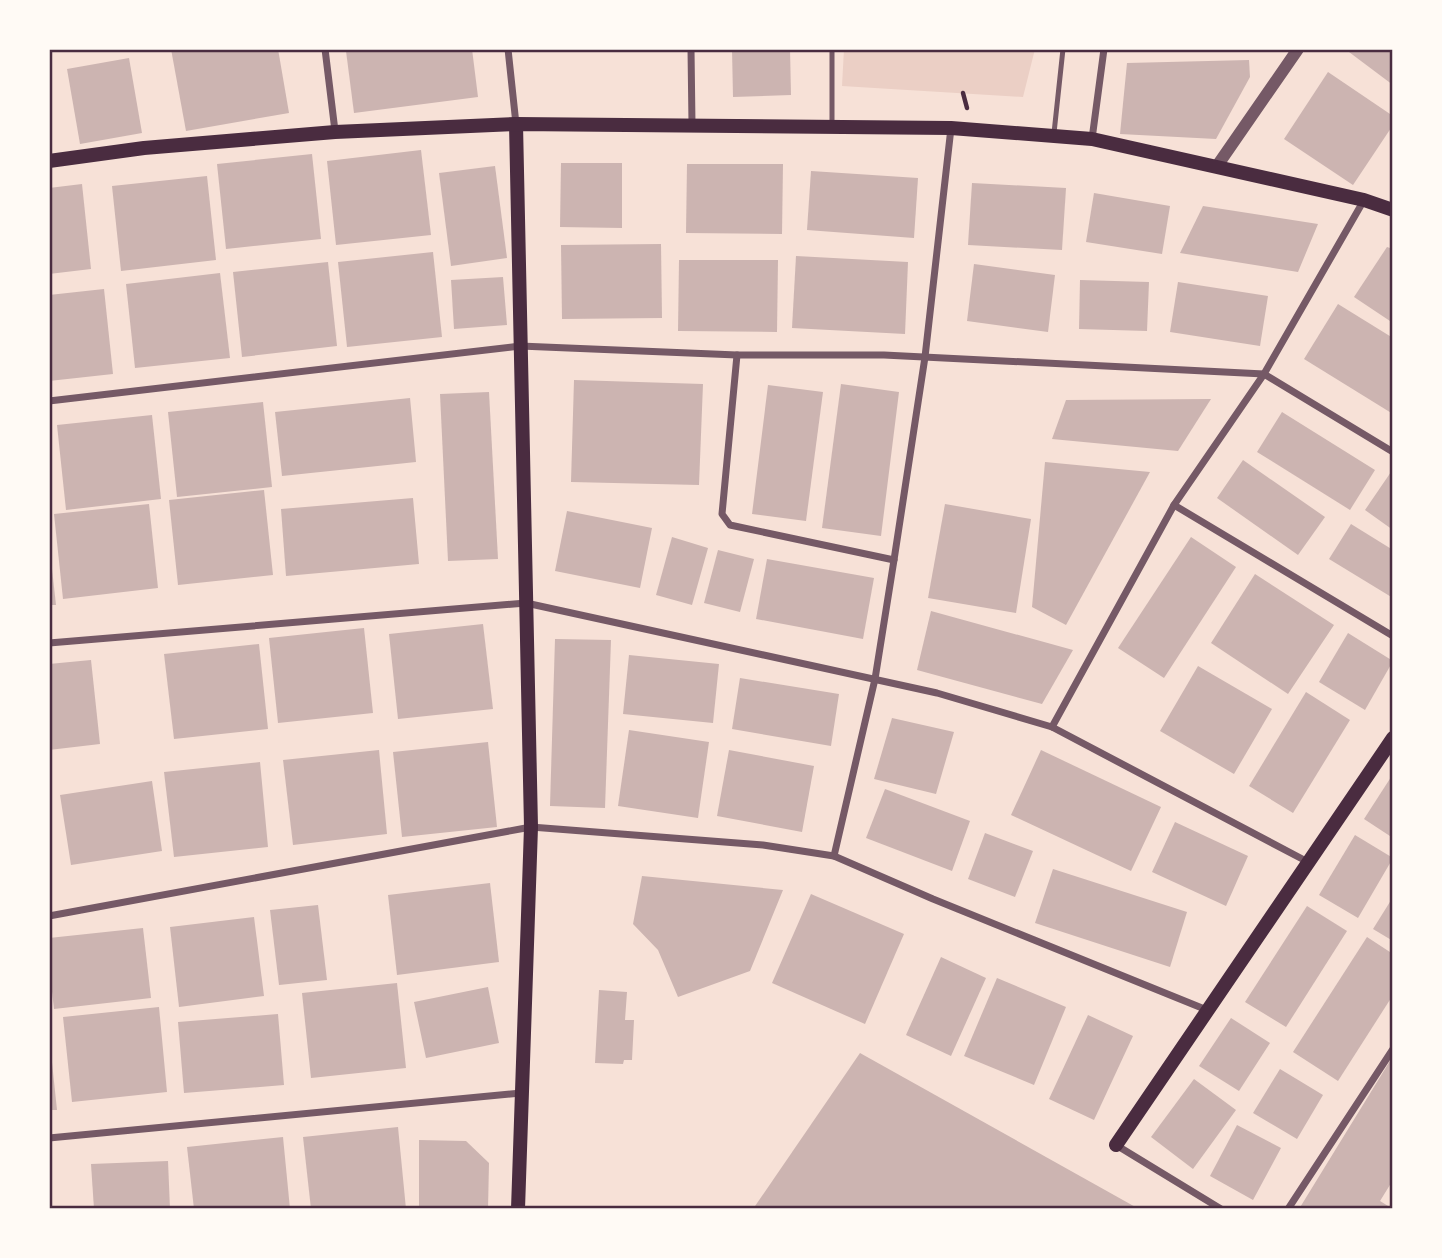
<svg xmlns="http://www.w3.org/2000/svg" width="1442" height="1258" viewBox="0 0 1442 1258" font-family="Mulish,sans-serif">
<rect width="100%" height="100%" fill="#f7e1d7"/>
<polygon fill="#ebcfc5" points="844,49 1035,49 1023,97 842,86"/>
<g fill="#ccb4b1">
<polygon points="171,49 278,49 289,113 186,131"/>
<polygon points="361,49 472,49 478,97 354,113 346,51"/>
<polygon points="732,49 790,49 791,95 733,97"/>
<polygon points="1345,49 1393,49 1393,85"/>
<polygon points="129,58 142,133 80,144 67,69"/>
<polygon points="1249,60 1250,77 1216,139 1120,134 1127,63"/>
<polygon points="1328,72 1393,116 1393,125 1353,185 1284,139"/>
<polygon points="421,150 431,235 336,245 327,161"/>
<polygon points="312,154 321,239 226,249 217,164"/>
<polygon points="561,163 622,163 622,228 560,227"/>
<polygon points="687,164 783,164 782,234 686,233"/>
<polygon points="495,166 507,258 451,266 439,173"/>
<polygon points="811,171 918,178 914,238 807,230"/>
<polygon points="207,176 216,260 121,271 112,186"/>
<polygon points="972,183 1066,188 1062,250 968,245"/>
<polygon points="82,184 91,269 49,274 49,188"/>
<polygon points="1094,193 1170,206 1162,254 1086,242"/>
<polygon points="1203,206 1318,224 1298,272 1180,253"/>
<polygon points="661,244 662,318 562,319 561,245"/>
<polygon points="1387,247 1393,249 1393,323 1354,297"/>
<polygon points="433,252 442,337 347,347 338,262"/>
<polygon points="796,256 908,262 905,334 792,328"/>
<polygon points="679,260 778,260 777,332 678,331"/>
<polygon points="328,262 337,346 242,357 233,272"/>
<polygon points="974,264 1055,275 1048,332 967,321"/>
<polygon points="220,273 230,358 135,368 126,284"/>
<polygon points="503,277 507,325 454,329 451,280"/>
<polygon points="1080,280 1149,282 1147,331 1079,329"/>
<polygon points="1178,282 1268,296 1260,346 1170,332"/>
<polygon points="104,289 113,374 49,381 49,295"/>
<polygon points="1338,304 1393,338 1393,414 1304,359"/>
<polygon points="574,380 703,384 699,485 571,482"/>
<polygon points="841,384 899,392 881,536 822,528"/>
<polygon points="768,385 823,392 806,521 752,514"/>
<polygon points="489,392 498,559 448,561 440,394"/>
<polygon points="410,398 416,462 282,476 275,412"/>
<polygon points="1211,399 1178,451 1052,439 1066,400"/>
<polygon points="263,402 272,487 177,497 168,412"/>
<polygon points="1282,412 1375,470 1350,510 1257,452"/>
<polygon points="152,415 161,499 66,510 57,425"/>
<polygon points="1243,460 1325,517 1298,555 1217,498"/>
<polygon points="1045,462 1150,472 1066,625 1032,607"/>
<polygon points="1393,469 1393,530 1365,510"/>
<polygon points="264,490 273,575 178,585 169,500"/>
<polygon points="413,498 419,564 286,576 281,509"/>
<polygon points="149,504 158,588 63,599 54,514"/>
<polygon points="945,504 1031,519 1016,613 928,598"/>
<polygon points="567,511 652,528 640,588 555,571"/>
<polygon points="1351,524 1393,550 1393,598 1329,559"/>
<polygon points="672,537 708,548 692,605 656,595"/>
<polygon points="1191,537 1236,567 1164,678 1118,648"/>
<polygon points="718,550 754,559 740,612 704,603"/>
<polygon points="767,559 874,578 863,639 756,619"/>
<polygon points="49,560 51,560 56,605 49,605"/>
<polygon points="1255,574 1334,625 1288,694 1211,643"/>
<polygon points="931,611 1073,650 1042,704 917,670"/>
<polygon points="483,624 493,709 398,719 389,634"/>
<polygon points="364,628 373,713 278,723 269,638"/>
<polygon points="1348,633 1393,661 1365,710 1319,682"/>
<polygon points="555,639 611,640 605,808 550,806"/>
<polygon points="259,644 268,729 174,739 164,654"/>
<polygon points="629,655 719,664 713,723 623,714"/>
<polygon points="91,660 100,744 49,750 49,664"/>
<polygon points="1198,666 1272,709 1234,774 1160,731"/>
<polygon points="740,678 839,694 831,746 732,729"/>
<polygon points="1306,692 1350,720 1293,813 1249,786"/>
<polygon points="892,718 954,732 936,794 874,779"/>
<polygon points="629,730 709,742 698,818 618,806"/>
<polygon points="488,742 497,827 402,837 393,752"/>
<polygon points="379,750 387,834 293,845 283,760"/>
<polygon points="729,750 814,766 802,832 717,816"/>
<polygon points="1041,750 1161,807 1131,871 1011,815"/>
<polygon points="260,762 268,847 174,857 164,772"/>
<polygon points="1393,774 1393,838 1364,819"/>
<polygon points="152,781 162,851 71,865 60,795"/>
<polygon points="885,789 970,821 952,871 866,838"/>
<polygon points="1175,822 1248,856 1226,906 1152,872"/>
<polygon points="985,833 1033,851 1015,897 968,879"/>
<polygon points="1355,835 1393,858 1358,918 1319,895"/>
<polygon points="1053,869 1187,912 1170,967 1035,923"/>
<polygon points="642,876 783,890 750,971 678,997 658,950 633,924"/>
<polygon points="490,883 499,962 397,975 388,895"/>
<polygon points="811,894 904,934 865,1024 772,983"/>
<polygon points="1393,897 1393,941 1373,929"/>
<polygon points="318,905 327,980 279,985 270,910"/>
<polygon points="1307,906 1347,931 1286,1027 1245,1002"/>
<polygon points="254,917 264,996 179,1007 170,927"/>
<polygon points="143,928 151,998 54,1009 49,965 49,938"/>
<polygon points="1367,937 1393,954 1393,995 1338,1081 1293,1052"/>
<polygon points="941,957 986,978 951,1056 906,1035"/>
<polygon points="997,978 1066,1007 1034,1085 964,1056"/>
<polygon points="397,983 406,1068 311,1078 302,993"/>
<polygon points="488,987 499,1043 426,1058 414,1002"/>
<polygon points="599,990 627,992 625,1020 634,1020 632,1060 624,1060 623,1064 595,1063"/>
<polygon points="159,1007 167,1092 72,1102 63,1017"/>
<polygon points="278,1014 284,1085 184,1093 178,1022"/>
<polygon points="1088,1015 1133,1036 1094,1120 1049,1099"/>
<polygon points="1231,1018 1270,1043 1239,1091 1199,1066"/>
<polygon points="49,1053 51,1053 57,1110 49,1110"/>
<polygon points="860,1053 1139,1209 753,1209"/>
<polygon points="1393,1056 1393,1180 1380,1201 1393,1209 1299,1209"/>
<polygon points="1280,1069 1323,1095 1297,1139 1253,1113"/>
<polygon points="1194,1079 1236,1110 1193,1169 1151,1137"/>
<polygon points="1237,1125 1281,1148 1253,1200 1210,1176"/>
<polygon points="398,1127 406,1209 311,1209 303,1137"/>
<polygon points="283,1137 290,1209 194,1209 187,1147"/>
<polygon points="419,1140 466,1141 489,1163 488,1209 419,1209"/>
<polygon points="168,1161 170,1209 94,1209 91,1164"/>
</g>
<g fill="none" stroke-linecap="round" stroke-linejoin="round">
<polyline stroke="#4a2c40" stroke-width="4.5" points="963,93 967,108"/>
<g stroke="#755966" stroke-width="5">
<polyline points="832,49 832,126"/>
<polyline points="1054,133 1063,49"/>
</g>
<g stroke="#755966" stroke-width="7">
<polyline points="325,49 335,131"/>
<polyline points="508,49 516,124"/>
<polyline points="691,49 692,124"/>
<polyline points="1092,139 1104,49"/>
<polyline points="737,355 722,514 730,525 894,560"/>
<polyline points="49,401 520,346 737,355 884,355 1264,374 1393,452"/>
<polyline points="1174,505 1393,636"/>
<polyline points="49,643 526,603 937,693 1052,727 1308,862"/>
<polyline points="1052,727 1174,505 1264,374 1364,200"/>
<polyline points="834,856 875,679 894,560 925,357 951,128"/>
<polyline points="49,916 531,827 763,845 834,856 933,899 1207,1010"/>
<polyline points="49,1138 521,1093"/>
<polyline points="1116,1145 1221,1209"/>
<polyline points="1288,1209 1393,1049"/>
</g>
<polyline stroke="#755966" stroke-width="12" points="1217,166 1298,49"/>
<g stroke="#4a2c40" stroke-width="14">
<polyline points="516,124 531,827 518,1209"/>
<polyline points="49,161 144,148 335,132 516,124 951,128 1092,139 1364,200 1393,210"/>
<polyline points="1116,1145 1393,738"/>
</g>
</g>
<rect width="1442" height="1258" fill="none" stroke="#fffaf5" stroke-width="102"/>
<rect x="51" y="51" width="1340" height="1156" fill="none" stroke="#4a2c40" stroke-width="2.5"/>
</svg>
